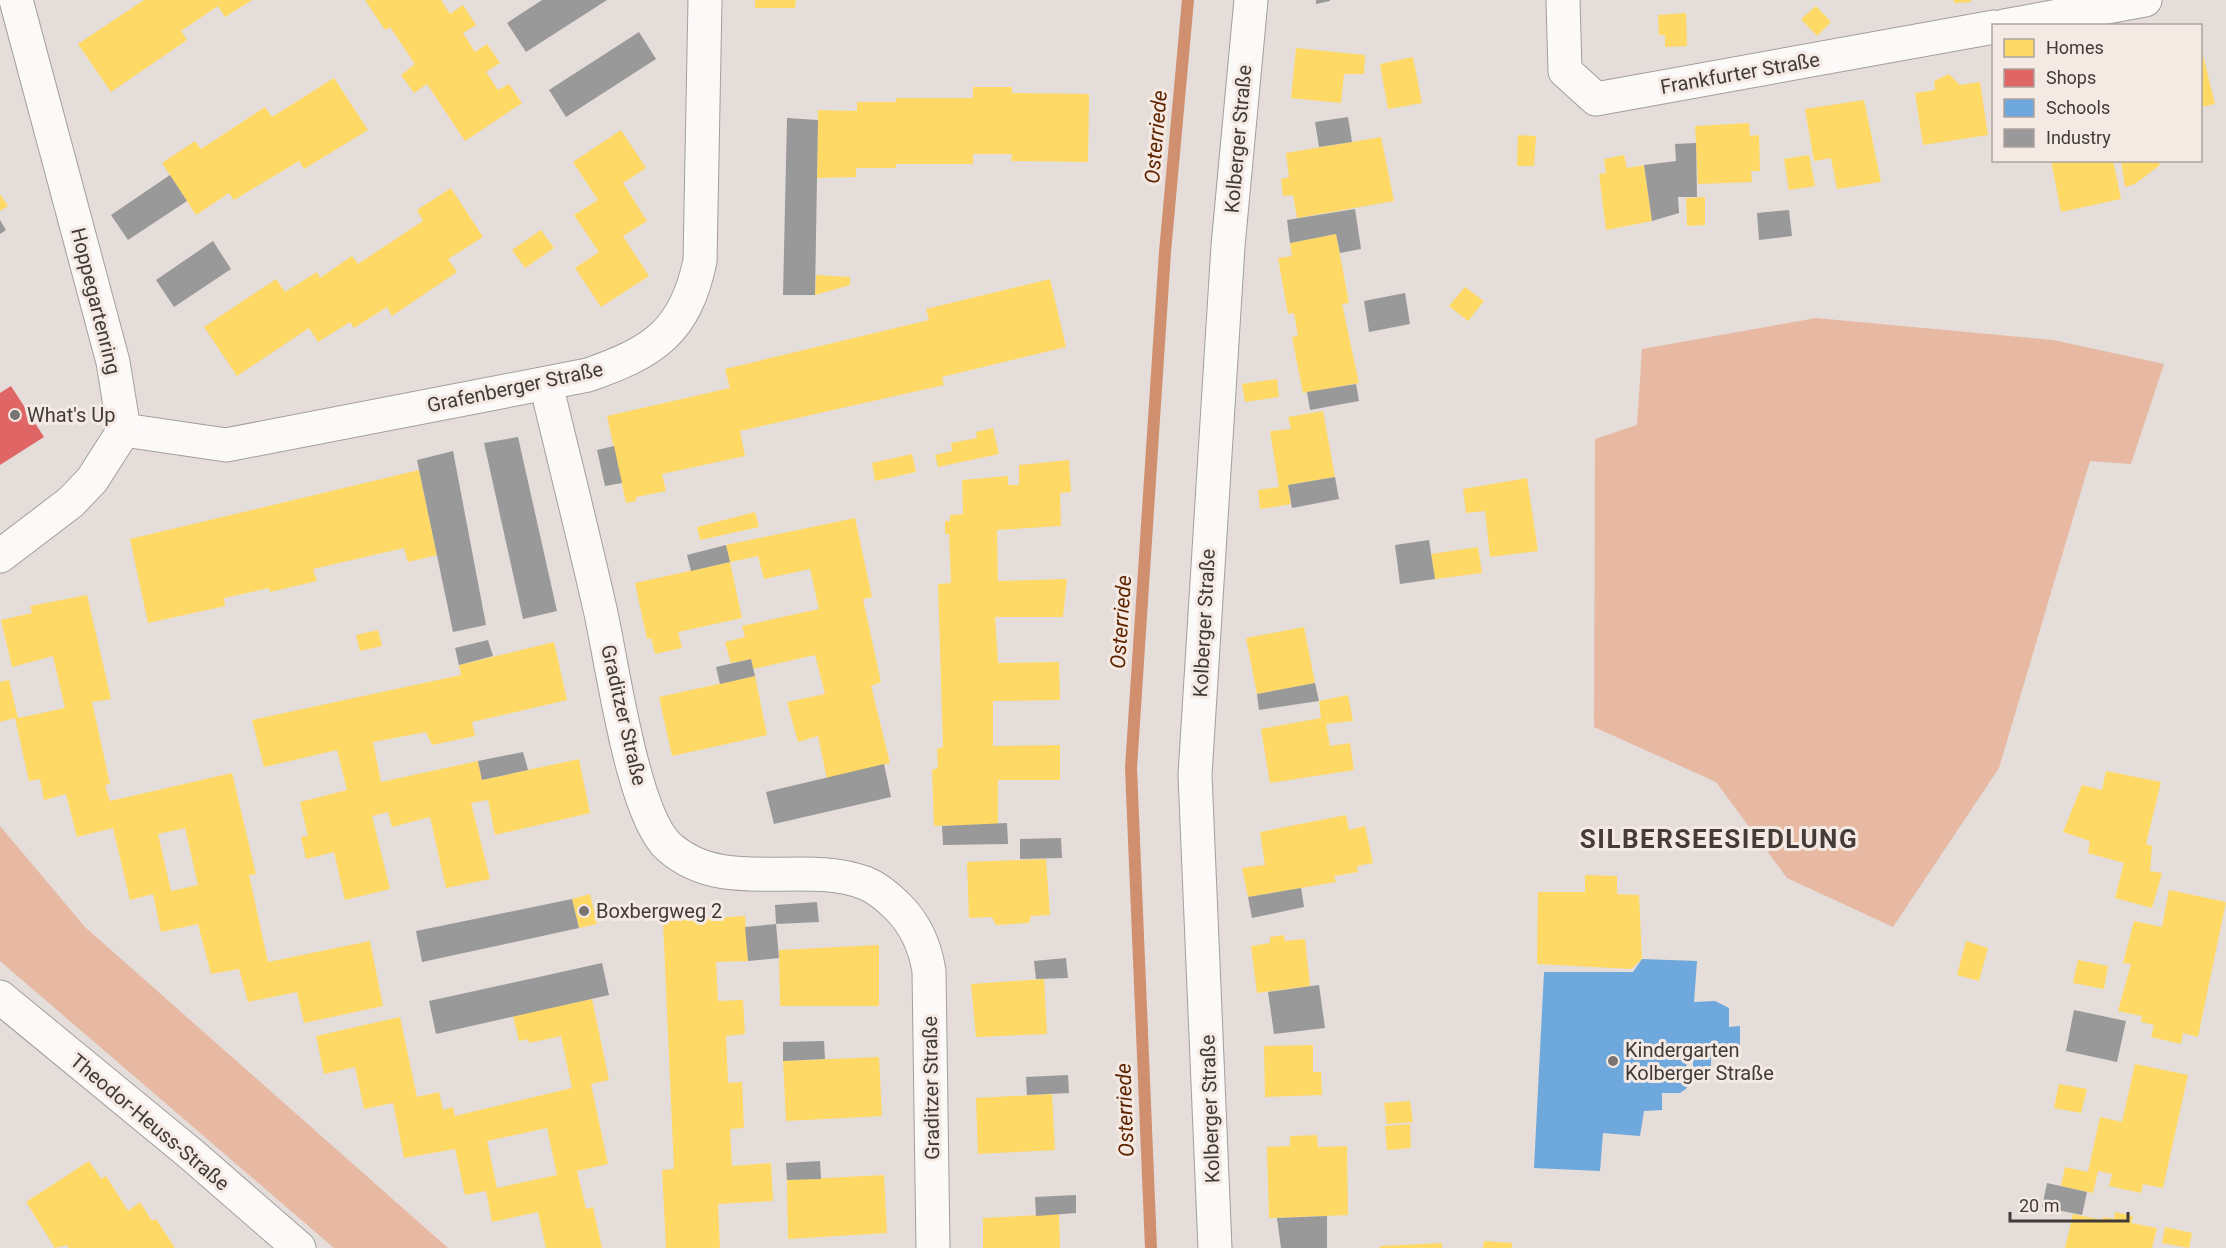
<svg xmlns="http://www.w3.org/2000/svg" width="2226" height="1248" viewBox="0 0 2226 1248" font-family="Roboto,sans-serif">
<rect width="100%" height="100%" fill="#e4ddda"/>
<g fill="#e8b9a2">
<polygon points="1816,318 2053,340 2164,364 2131,464 2090,461 1999,768 1893,927 1787,878 1716,782 1594,727 1595,439 1637,425 1642,349"/>
<polygon points="0,826 85,927 448,1248 334,1248 0,961"/>
</g>
<g fill="#ffd966" fill-rule="evenodd">
<polygon points="144,0 252,0 225,17 218,6 181,31 187,40 111,92 78,44"/>
<polygon points="365,0 441,0 450,14 463,5 476,25 463,33 475,52 487,44 500,63 486,72 498,90 509,84 522,103 465,141 427,84 414,93 401,75 415,64 390,27 385,30"/>
<polygon points="755,0 796,0 795,8 755,8"/>
<polygon points="1954,0 1971,0 1971,2 1954,3"/>
<polygon points="1816,6 1831,22 1817,36 1801,19"/>
<polygon points="1686,13 1687,46 1665,47 1665,35 1659,35 1658,15"/>
<polygon points="2200,43 2215,104 2200,107"/>
<polygon points="1296,48 1365,55 1364,74 1344,74 1341,103 1291,98"/>
<polygon points="1413,57 1422,103 1388,109 1380,64"/>
<polygon points="1949,74 1960,85 1980,82 1988,135 1923,145 1915,93 1935,90 1934,81"/>
<polygon points="334,78 368,130 304,169 299,161 234,200 229,193 196,215 162,163 195,141 201,149 265,107 272,117"/>
<polygon points="973,87 1012,87 1012,93 1089,94 1088,162 1011,161 1012,154 973,154 973,164 896,164 896,168 856,168 856,177 817,178 818,110 857,111 857,102 896,102 896,98 973,98"/>
<polygon points="1864,100 1881,182 1837,189 1831,158 1814,161 1805,109"/>
<polygon points="1749,123 1750,136 1759,135 1760,171 1751,171 1752,182 1698,184 1695,126"/>
<polygon points="621,130 646,168 623,183 647,221 623,236 649,276 601,307 575,268 599,252 574,215 598,200 573,162"/>
<polygon points="1518,135 1536,136 1534,166 1517,166"/>
<polygon points="1381,137 1394,201 1297,218 1293,195 1283,196 1281,179 1289,177 1286,153"/>
<polygon points="1624,155 1627,168 1644,165 1652,221 1606,230 1599,174 1606,173 1604,159"/>
<polygon points="1809,155 1815,186 1789,190 1784,159"/>
<polygon points="2051,160 2113,160 2121,199 2061,212"/>
<polygon points="2121,160 2157,160 2160,165 2135,184 2125,187"/>
<polygon points="451,188 483,237 448,259 457,272 392,316 387,307 354,328 350,322 318,342 309,328 237,376 204,327 276,279 285,292 317,272 320,278 352,256 358,264 423,221 417,210"/>
<polygon points="0,194 8,206 0,211"/>
<polygon points="1705,197 1705,225 1687,226 1686,198"/>
<polygon points="541,230 554,248 525,268 512,250"/>
<polygon points="1336,234 1349,303 1342,304 1359,383 1303,393 1292,337 1298,336 1294,313 1288,314 1278,258 1292,256 1290,243"/>
<polygon points="816,275 850,277 850,285 815,295"/>
<polygon points="1050,279 1066,347 942,377 944,385 740,431 745,456 662,474 666,491 636,497 636,501 626,503 607,416 730,388 725,369 929,320 926,309"/>
<polygon points="1465,287 1484,301 1468,321 1449,306"/>
<polygon points="1277,379 1279,397 1245,402 1242,384"/>
<polygon points="1323,411 1335,477 1288,485 1291,504 1260,509 1258,490 1279,487 1270,431 1291,429 1288,417"/>
<polygon points="993,428 999,454 938,467 935,455 952,451 951,443 977,438 976,432"/>
<polygon points="912,454 916,472 875,481 872,463"/>
<polygon points="1069,460 1071,492 1060,493 1061,526 997,530 998,581 1067,579 1063,617 995,617 998,663 1059,662 1060,700 993,701 993,746 1060,745 1060,780 998,780 998,824 934,826 932,770 938,768 937,749 943,747 938,584 951,583 949,534 945,534 945,521 950,521 950,515 963,514 962,480 1008,476 1008,485 1019,485 1019,465"/>
<polygon points="419,470 437,555 408,562 404,548 313,569 317,581 270,592 269,588 224,598 225,606 148,623 130,539"/>
<polygon points="1527,478 1538,551 1490,557 1485,511 1466,513 1463,489"/>
<polygon points="755,512 759,527 700,540 697,527"/>
<polygon points="855,518 872,597 863,599 881,682 871,686 890,763 827,779 818,736 798,742 787,702 825,694 815,655 753,669 751,659 731,663 725,642 745,637 742,626 819,609 810,569 764,579 758,556 730,562 742,618 678,632 682,648 655,654 651,638 647,639 635,583 730,562 726,545"/>
<polygon points="1478,547 1482,573 1435,579 1431,554"/>
<path d="M 87,595 L 111,699 L 92,702 L 110,784 L 105,785 L 110,801 L 232,773 L 256,874 L 249,875 L 268,962 L 370,941 L 383,1006 L 304,1023 L 297,992 L 248,1002 L 239,969 L 211,974 L 198,924 L 161,932 L 153,894 L 130,900 L 113,828 L 77,837 L 66,794 L 44,800 L 40,779 L 29,781 L 15,718 L 0,722 L 0,682 L 9,680 L 18,718 L 65,708 L 53,656 L 12,667 L 1,620 L 32,613 L 30,606 ZM 185,828 L 198,885 L 171,891 L 158,834 Z"/>
<polygon points="1304,627 1315,683 1257,694 1246,638"/>
<polygon points="378,630 382,646 360,651 356,635"/>
<polygon points="554,642 567,700 472,722 475,736 432,745 426,732 373,742 381,782 478,761 482,780 579,759 590,813 495,835 488,800 471,803 490,879 446,888 430,817 392,827 388,812 372,816 390,889 345,900 334,852 306,859 301,837 308,836 300,802 347,790 337,750 264,767 252,720 461,675 459,665"/>
<polygon points="755,676 767,735 672,756 659,697"/>
<polygon points="1348,695 1353,721 1326,724 1330,746 1350,743 1354,770 1270,783 1261,729 1321,718 1319,701"/>
<polygon points="2106,771 2161,782 2146,844 2152,846 2150,871 2162,873 2152,908 2115,898 2124,863 2088,853 2090,841 2063,832 2082,785 2102,790"/>
<polygon points="1346,815 1349,830 1365,826 1373,863 1357,866 1358,872 1334,876 1336,882 1248,897 1242,868 1265,865 1260,832"/>
<polygon points="1046,859 1050,915 1031,916 1029,923 996,925 992,917 969,918 967,862"/>
<polygon points="1585,875 1617,876 1617,894 1639,895 1642,959 1631,969 1537,964 1538,892 1585,892"/>
<polygon points="2169,890 2226,902 2198,1037 2183,1033 2181,1044 2151,1037 2154,1025 2141,1022 2142,1016 2118,1011 2131,964 2123,963 2134,921 2162,927"/>
<polygon points="590,894 597,924 579,928 572,899"/>
<polygon points="745,916 748,961 716,962 718,1001 743,1000 745,1034 726,1036 728,1083 742,1082 744,1128 730,1129 732,1166 771,1163 773,1201 718,1204 720,1248 666,1248 662,1170 674,1169 663,921"/>
<polygon points="1284,935 1285,941 1305,939 1310,986 1257,993 1251,946 1270,943 1270,937"/>
<polygon points="1966,941 1988,948 1979,981 1957,975"/>
<polygon points="879,945 879,1006 780,1006 779,950"/>
<polygon points="2078,960 2108,966 2104,989 2073,983"/>
<polygon points="1044,979 1047,1034 976,1037 971,984"/>
<path d="M 592,999 L 609,1080 L 591,1084 L 608,1164 L 577,1171 L 586,1209 L 593,1207 L 602,1248 L 546,1248 L 538,1212 L 492,1222 L 486,1191 L 465,1195 L 455,1149 L 404,1158 L 393,1103 L 364,1109 L 355,1067 L 324,1074 L 316,1036 L 400,1017 L 417,1097 L 439,1092 L 443,1110 L 453,1107 L 455,1116 L 572,1088 L 561,1036 L 529,1043 L 528,1039 L 519,1041 L 513,1016 ZM 547,1128 L 557,1175 L 497,1188 L 487,1141 Z"/>
<polygon points="1313,1045 1313,1072 1321,1072 1322,1095 1265,1097 1264,1046"/>
<polygon points="879,1057 882,1116 786,1121 783,1061"/>
<polygon points="2135,1064 2188,1075 2163,1188 2143,1184 2141,1193 2109,1186 2112,1174 2098,1171 2093,1193 2061,1186 2065,1167 2088,1172 2100,1117 2122,1122"/>
<polygon points="2059,1084 2087,1089 2081,1113 2054,1108"/>
<polygon points="1052,1094 1055,1150 978,1154 976,1098"/>
<polygon points="1410,1101 1413,1122 1387,1124 1384,1103"/>
<polygon points="1410,1124 1411,1148 1387,1150 1385,1126"/>
<polygon points="1317,1135 1318,1147 1347,1146 1348,1215 1269,1218 1267,1147 1290,1146 1290,1136"/>
<polygon points="89,1161 101,1179 106,1176 128,1211 140,1202 152,1221 156,1219 175,1248 69,1248 67,1245 55,1248 26,1202"/>
<polygon points="884,1175 887,1233 788,1239 787,1180"/>
<polygon points="2115,1212 2133,1216 2131,1223 2157,1228 2152,1248 2065,1248 2073,1214 2102,1220 2103,1217 2114,1219"/>
<polygon points="1059,1214 1060,1248 983,1248 983,1218"/>
<polygon points="2165,1227 2192,1233 2189,1248 2162,1243"/>
<polygon points="1484,1241 1512,1243 1512,1248 1483,1248"/>
<polygon points="1442,1243 1442,1248 1380,1248 1380,1246"/>
</g>
<polygon fill="#e06666" points="11,386 44,437 0,465 0,393"/>
<polygon fill="#6fa8dc" points="1642,959 1697,961 1694,1002 1715,1001 1729,1008 1729,1027 1740,1026 1740,1046 1711,1049 1711,1069 1693,1070 1693,1051 1686,1052 1687,1088 1680,1093 1662,1093 1662,1110 1644,1111 1640,1136 1603,1133 1600,1171 1534,1168 1544,972 1633,972"/>
<g fill="#999">
<polygon points="542,0 607,0 526,52 507,23"/>
<polygon points="1316,0 1330,0 1330,1 1316,4"/>
<polygon points="639,32 656,59 566,117 549,90"/>
<polygon points="1348,117 1352,142 1319,147 1315,122"/>
<polygon points="787,118 818,120 815,295 783,295"/>
<polygon points="1696,143 1697,197 1678,197 1679,213 1652,221 1644,165 1676,161 1675,144"/>
<polygon points="170,175 187,201 128,240 111,215"/>
<polygon points="1355,209 1361,249 1340,253 1336,234 1290,243 1287,220"/>
<polygon points="1789,210 1792,236 1759,240 1757,213"/>
<polygon points="0,220 6,230 0,234"/>
<polygon points="213,241 231,269 174,307 156,280"/>
<polygon points="1405,293 1410,324 1369,332 1364,301"/>
<polygon points="1356,384 1359,401 1310,410 1307,392"/>
<polygon points="518,437 557,611 523,619 484,443"/>
<polygon points="614,446 622,483 605,486 597,450"/>
<polygon points="453,451 486,625 453,632 417,460"/>
<polygon points="1335,477 1339,499 1292,508 1288,485"/>
<polygon points="1429,540 1435,579 1400,584 1395,545"/>
<polygon points="726,545 730,562 691,571 687,555"/>
<polygon points="488,640 493,656 459,665 455,648"/>
<polygon points="751,659 755,676 720,684 716,667"/>
<polygon points="1315,683 1319,701 1259,710 1257,694"/>
<polygon points="523,752 528,770 482,780 478,761"/>
<polygon points="884,764 891,797 774,824 766,792"/>
<polygon points="1007,823 1008,844 943,845 942,826"/>
<polygon points="1061,838 1062,858 1020,859 1020,839"/>
<polygon points="1301,888 1304,907 1252,918 1248,897"/>
<polygon points="572,899 579,928 422,962 416,931"/>
<polygon points="817,902 819,922 776,924 779,958 748,961 745,927 776,924 775,905"/>
<polygon points="1066,958 1068,978 1036,979 1034,961"/>
<polygon points="602,963 609,995 436,1034 429,1001"/>
<polygon points="1319,985 1325,1028 1274,1034 1268,992"/>
<polygon points="2074,1010 2126,1021 2117,1062 2066,1051"/>
<polygon points="824,1041 825,1059 783,1061 783,1042"/>
<polygon points="1068,1075 1069,1093 1027,1095 1026,1077"/>
<polygon points="820,1161 821,1179 787,1180 786,1163"/>
<polygon points="2047,1183 2087,1192 2082,1215 2042,1207"/>
<polygon points="1076,1195 1076,1213 1036,1216 1035,1197"/>
<polygon points="1327,1216 1327,1248 1281,1248 1277,1218"/>
</g>
<g fill="none" stroke-linecap="round" stroke-linejoin="round">
<polyline stroke="#d08f6e" stroke-width="12" points="1151,1248 1131,768 1165,252 1188,0"/>
<defs>
<g id="minor">
<polyline points="1563,0 1565,71 1596,99 1994,27"/>
<polyline points="2004,26 2145,0"/>
<path d="M 546,384 C 564,459 583,534 600,609 C 612,661 632,814 669,847 C 724,896 801,859 865,883 C 878,888 889,898 898,907 C 916,925 925,946 929,971 L 933,1248"/>
<path d="M 124,430 L 226,445 L 588,375 C 654,352 685,332 700,261 L 705,0"/>
<polyline points="0,556 71,502 92,480 124,430 113,362 16,0"/>
<polyline points="0,997 191,1154 299,1248"/>
<polyline points="1215,1248 1195,775 1228,246 1251,0"/>
</g>
</defs>
<use href="#minor" stroke="#a49e9c" stroke-width="35"/>
<use href="#minor" stroke="#fbfaf9" stroke-width="33"/>
</g>
<g fill="#797471" stroke="#f5e9e3" stroke-width="2">
<circle cx="15" cy="415" r="6"/>
<circle cx="584" cy="911" r="6"/>
<circle cx="1613" cy="1061" r="6"/>
</g>
<g text-anchor="middle" dominant-baseline="central" stroke-width="6" stroke-linejoin="round" paint-order="stroke">
<g font-size="20" fill="#403b39" stroke="#f5e9e3">
<text transform="translate(1740 73) rotate(-10)">Frankfurter Straße</text>
<text transform="translate(1238 139) rotate(-85)">Kolberger Straße</text>
<text transform="translate(96 301) rotate(76)">Hoppegartenring</text>
<text transform="translate(515 387) rotate(-12)">Grafenberger Straße</text>
<text transform="translate(1204 623) rotate(-87)">Kolberger Straße</text>
<text transform="translate(624 715) rotate(77)">Graditzer Straße</text>
<text transform="translate(931 1088) rotate(-91)">Graditzer Straße</text>
<text transform="translate(1210 1109) rotate(-92)">Kolberger Straße</text>
<text transform="translate(150 1122) rotate(40)">Theodor-Heuss-Straße</text>
</g>
<g font-size="20" fill="#403b39" stroke="#f5e9e3" text-anchor="start">
<text x="27" y="415">What's Up</text>
<text x="596" y="911">Boxbergweg 2</text>
<text x="1625" y="1050">Kindergarten<tspan x="1625" dy="23">Kolberger Straße</tspan></text>
</g>
<g font-size="21" font-style="italic" fill="#5f2501" stroke="#f5e9e3">
<text transform="translate(1156 137) rotate(-85)">Osterriede</text>
<text transform="translate(1121 622) rotate(-86)">Osterriede</text>
<text transform="translate(1125 1110) rotate(-92)">Osterriede</text>
</g>
<g font-size="26" font-weight="bold" letter-spacing="1.5" fill="#463c37" stroke="#f5e9e3">
<text x="1719" y="839">SILBERSEESIEDLUNG</text>
</g>
</g>
<rect x="1992" y="24" width="210" height="138" fill="#f5e9e3" stroke="#ada39f" stroke-width="1.5"/>
<rect x="2004" y="39" width="30" height="18" fill="#ffd966" stroke="#ada39f" stroke-width="1.5"/>
<text x="2046" y="54" font-size="18" fill="#403b39">Homes</text>
<rect x="2004" y="69" width="30" height="18" fill="#e06666" stroke="#ada39f" stroke-width="1.5"/>
<text x="2046" y="84" font-size="18" fill="#403b39">Shops</text>
<rect x="2004" y="99" width="30" height="18" fill="#6fa8dc" stroke="#ada39f" stroke-width="1.5"/>
<text x="2046" y="114" font-size="18" fill="#403b39">Schools</text>
<rect x="2004" y="129" width="30" height="18" fill="#999999" stroke="#ada39f" stroke-width="1.5"/>
<text x="2046" y="144" font-size="18" fill="#403b39">Industry</text>
<path d="M2010 1212v9h118v-9" fill="none" stroke="#403b39" stroke-width="3"/>
<text x="2019" y="1212" font-size="18" fill="#403b39" stroke="#f5e9e3" stroke-width="4.5" paint-order="stroke">20 m</text>
</svg>
